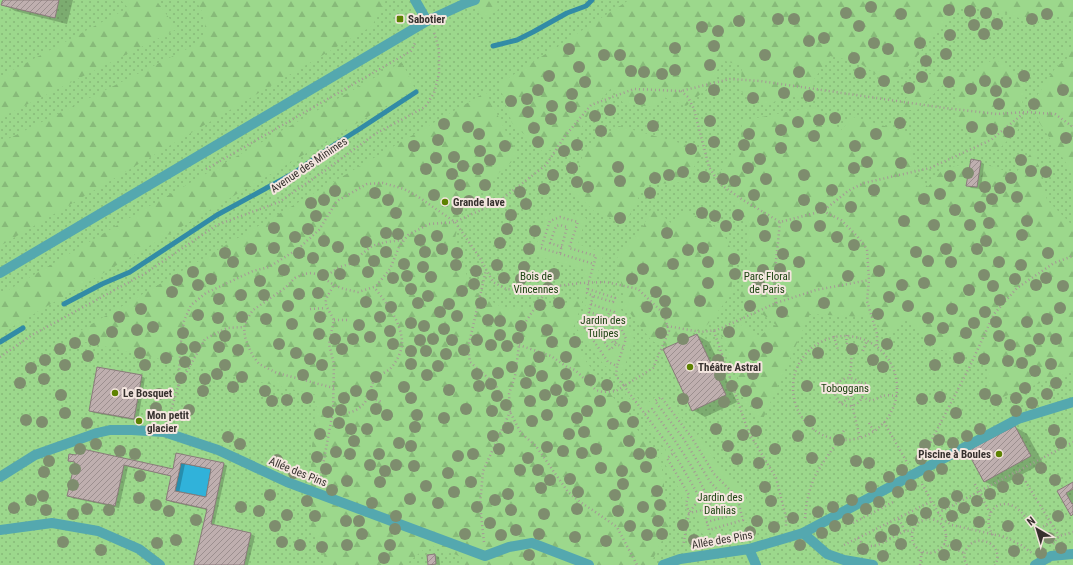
<svg xmlns="http://www.w3.org/2000/svg" width="1073" height="565" viewBox="0 0 1073 565" font-family="'Roboto Condensed',sans-serif">
<defs>
<pattern id="grass-dots" width="8" height="8" patternUnits="userSpaceOnUse"><rect width="8" height="8" fill="#9cd88c"/><path d="M2 2h.1M6 6h.1" fill="none" stroke="#87ba79" stroke-width="1.8" stroke-linecap="round"/></pattern>
<pattern id="forest-firs" width="22" height="20" patternUnits="userSpaceOnUse"><rect width="22" height="20" fill="#9cd88c"/><path d="M5 1l3.5 6h-7zM16 11l3.5 6h-7z" fill="#87ba79"/></pattern>
<pattern id="building-hatch" width="6" height="6" patternUnits="userSpaceOnUse"><rect width="6" height="6" fill="#bfafaf"/><path d="M-1 1l2-2M0 6l6-6M5 7l2-2" fill="none" stroke="#9c8f8f"/></pattern>
</defs>
<rect width="100%" height="100%" fill="#f4e6df"/>
<rect fill="url(#grass-dots)" x="0" y="0" width="1073" height="565"/>
<g fill="url(#forest-firs)">
<polygon points="121,0 156,0 177,29 0,118 0,77 128,8"/>
<path d="M 195,0 L 386,0 L 372,26 L 0,246 L 0,143 L 191,47 C 195,45 199,42 201,39 C 210,26 203,11 195,0 Z"/>
<polygon points="471,0 494,0 498,10 483,18"/>
<polygon points="629,0 1073,0 1073,22 1046,12 1036,25 1007,13 963,7 935,31 919,54 892,85 858,62 830,56 804,94 765,105 740,91 742,66 722,60 709,87 686,106 664,97 651,107 623,103 612,87 589,113 571,148 542,151 512,123 499,84"/>
<polygon points="1062,48 1073,51 1073,120 1068,123 1073,130 1073,168 1070,169 1039,122 1035,99 1056,67 1069,57"/>
<polygon points="995,58 1025,85 1018,130 998,150 973,138 955,116 957,91 945,83 917,110 899,110 920,76 948,71 973,73"/>
<polygon points="402,62 415,89 0,334 0,295 153,204"/>
<polygon points="486,92 518,156 464,204 454,242 473,291 505,309 551,306 583,299 570,340 661,461 669,526 650,565 463,565 462,557 429,545 405,565 328,565 311,526 311,457 317,395 68,338"/>
<polygon points="815,106 841,130 853,117 909,133 915,173 928,187 942,170 974,161 1015,174 1034,149 1047,200 1073,226 1073,371 992,401 986,364 960,354 933,348 926,336 908,319 891,332 863,317 810,314 762,421 745,406 740,383 721,335 744,324 759,336 776,325 740,296 750,263 747,224 719,173 741,145 742,121"/>
<polygon points="619,126 705,150 684,182 645,185 625,224 594,211 571,189 585,149"/>
<polygon points="652,207 671,223 687,211 722,231 734,255 731,295 707,325 664,346 652,341 625,307 617,258 642,229"/>
</g>
<g fill="#9cd88c">
<polygon points="559,210 586,218 578,244 604,253 597,276 591,288 621,298 619,305 634,339 622,374 611,370 604,365 577,329 588,298 577,294 586,270 533,255 545,217"/>
<polygon points="630,389 644,406 662,392 696,436 699,434 719,467 745,493 749,511 744,512 747,522 702,534 697,515 689,517 687,513 685,502 681,500 683,496 660,455 666,450 648,427 651,424 625,393"/>
</g>
<polygon fill="#30b2da" stroke="#328ba6" points="181,463 211,469 206,497 175,491"/>
<g fill="#0003" fill-rule="evenodd">
<polygon points="4,0 73,0 67,24 15,11 3,4"/>
<polygon points="981,162 984,164 981,189 971,188 967,185"/>
<polygon points="697,335 709,342 737,402 705,417 693,410"/>
<polygon points="141,376 145,378 138,421 94,413 90,411"/>
<polygon points="1015,427 1027,434 1043,463 997,488 984,481"/>
<path d="M 177,454 L 224,464 L 227,466 L 214,526 L 251,534 L 255,536 L 248,565 L 195,565 L 207,510 L 171,502 L 167,500 L 172,476 L 128,467 L 119,508 L 72,498 L 69,495 L 75,463 L 69,460 L 70,455 L 174,470 ZM 185,464 L 212,469 L 206,498 L 179,493 Z"/>
<polygon points="1073,483 1073,516 1058,491"/>
<polygon points="435,555 439,557 440,565 429,564 428,556"/>
</g>
<g fill="none" stroke-linecap="round" stroke-linejoin="round">
<g stroke="#328ba6" stroke-width="5">
<polyline points="493,46 517,40 533,32 567,13 586,6 592,0"/>
<polyline points="64,304 102,284 130,272 217,215 294,173 334,145 358,130 416,92"/>
<polyline points="0,342 23,328"/>
</g>
</g>
<g fill="url(#building-hatch)" stroke="#897b7a" fill-rule="evenodd">
<polygon points="3,0 59,0 55,18 1,5"/>
<polygon points="971,159 981,161 977,187 966,186"/>
<polygon points="697,334 726,395 692,411 663,349"/>
<polygon points="97,367 142,375 134,419 89,411"/>
<polygon points="1015,426 1031,456 984,482 967,451"/>
<path d="M 78,448 L 173,469 L 176,453 L 224,463 L 211,524 L 251,533 L 244,565 L 194,565 L 207,509 L 166,500 L 171,476 L 124,465 L 115,506 L 67,496 L 75,462 L 68,461 L 69,454 L 76,455 ZM 181,463 L 211,469 L 206,497 L 175,491 Z"/>
<polygon points="1073,482 1073,489 1066,493 1072,504 1073,503 1073,514 1071,516 1057,491"/>
<polygon points="435,554 436,564 428,565 427,555"/>
</g>
<g fill="none" stroke-linecap="round" stroke-linejoin="round">
<g stroke="#a49994" stroke-width="2.5" stroke-dasharray="1 3" stroke-linecap="butt">
<polyline points="681,91 688,97 694,109 709,167 720,184 743,200 780,222 823,211 848,191 864,183 930,168 991,140 1025,112"/>
<polyline points="206,169 411,51 415,43"/>
<polyline points="823,211 841,220 857,236 867,249 869,280 867,301 877,334 877,346"/>
<polyline points="560,253 567,227 560,225 556,226 550,243 562,247"/>
<polyline points="324,277 340,267 349,264 372,246 386,242 403,240"/>
<polyline points="549,287 514,339 519,345 515,376 509,394 510,412 521,433 536,446 568,492 580,502 594,511 617,527 637,565"/>
<polyline points="588,289 615,298 613,302 593,296"/>
<polyline points="776,303 774,281 780,222"/>
<polyline points="591,304 614,312 626,339 617,366"/>
<polyline points="310,309 326,308"/>
<polyline points="589,312 610,319 609,321 617,337 616,344 623,347"/>
<polyline points="597,314 594,327 610,350 616,344"/>
<polyline points="607,318 610,311"/>
<polyline points="334,320 348,320"/>
<polyline points="609,321 603,323 602,326 613,343 616,341"/>
<polyline points="667,326 701,332 717,330 776,303 816,290 869,280"/>
<polyline points="714,331 748,431 776,478 786,517 786,526"/>
<path d="M 847,335 C 845,343 849,347 851,354 C 852,362 851,370 849,378"/>
<circle cx="845" cy="388" r="52"/>
<polyline points="834,336 838,350"/>
<polyline points="519,345 551,356 567,367 575,370 596,390 603,392 616,391 624,386 674,453 700,498 689,513 683,546"/>
<polyline points="863,351 867,340"/>
<polyline points="0,357 32,335 144,274 217,225 279,202 323,172 375,134 425,107 434,93 439,74 439,50 434,32"/>
<circle cx="849" cy="392" r="14"/>
<polyline points="861,384 866,383"/>
<polyline points="179,386 205,339 227,328 244,327"/>
<polyline points="334,388 277,373 259,364 253,356 248,346 245,337 244,327 247,319 253,310 285,288 295,278 304,274 311,273 317,274 334,285 344,289 358,292 374,287 377,285 390,269 399,247 408,235 429,224 455,222 498,202 546,165 565,136 591,105 634,89 681,91 730,79 760,81 945,108 997,114 1026,112 1055,114 1073,127"/>
<polyline points="849,392 854,401"/>
<polyline points="852,394 862,388"/>
<path d="M 862,397 L 871,401 C 884,396 882,394 897,396"/>
<polyline points="368,398 383,402"/>
<polyline points="841,403 851,397 853,392"/>
<polyline points="852,405 860,438"/>
<path d="M 333,411 C 347,417 362,410 368,397 C 371,391 371,384 375,379 C 379,374 385,373 390,369 C 396,363 403,350 402,341 C 401,322 386,302 374,287"/>
<path d="M 645,414 L 652,409 C 675,440 698,472 712,508 L 689,513 L 686,503 L 689,495 L 667,458 L 674,453"/>
<path d="M 168,420 L 178,387 L 181,342 L 184,321 L 191,305 L 206,293 L 253,271 L 269,267 L 298,249 L 319,230 L 337,201 L 367,184 L 383,183 L 404,189 L 417,196 L 455,222 L 480,258 L 493,282 L 506,289 L 522,290 L 535,289 L 581,283 L 606,282 L 638,289 L 663,313 L 669,331 L 653,368 L 624,386 L 616,376 L 617,366 L 608,362 L 585,328 L 593,296 L 587,293 C 588,280 593,269 596,256 L 569,248 L 578,222 L 560,217 L 550,221 L 541,248 L 594,264"/>
<polyline points="884,422 908,464"/>
<polyline points="869,423 874,431"/>
<polyline points="925,453 970,366 994,314 1017,288 1054,263 1073,256"/>
<polyline points="1019,471 1059,536"/>
<path d="M 320,481 L 333,411 L 334,364 L 329,344 L 334,320 C 324,301 322,305 334,285"/>
<polyline points="922,484 942,519 952,525 1005,537 1021,545 1032,553"/>
<polyline points="975,484 990,513"/>
<polyline points="703,510 707,522 733,515 730,502 711,483 683,438 655,401 661,397 692,438 714,474 737,497 743,520 709,530 707,522"/>
<polyline points="938,513 1073,442"/>
<path d="M 805,518 C 806,504 809,489 815,476 C 824,459 837,445 845,428"/>
<polyline points="899,519 905,531"/>
<circle cx="929" cy="536" r="17"/>
<polyline points="853,523 895,501"/>
<path d="M 993,535 C 981,519 995,497 1013,506 C 1022,510 1030,524 1036,531 L 1051,522"/>
<path d="M 858,538 C 869,557 890,537 903,532 C 906,530 909,531 912,531"/>
<polyline points="484,542 480,505 483,471 510,412 495,384 470,362 468,348 486,270"/>
<polyline points="944,544 964,553"/>
<polyline points="1053,544 1059,536 1073,532"/>
<polyline points="844,545 932,501"/>
<polyline points="920,565 922,551"/>
<path d="M 967,565 C 964,561 963,554 966,550 C 976,530 1006,545 995,565"/>
</g>
<g stroke="#54a8af" stroke-width="10">
<polyline points="415,0 427,21"/>
<polyline points="0,273 427,21 466,3 475,0"/>
<polyline points="0,477 35,455 97,433 110,430 132,430 164,432 218,450 287,482 485,556 509,547 532,543 589,565"/>
<polyline points="0,530 52,523 98,531 139,549 160,565"/>
<polyline points="803,533 827,554 844,560 873,565"/>
<polyline points="749,549 756,565"/>
<polyline points="663,565 680,559 749,549 803,533 1018,419 1073,402"/>
<polyline points="1035,565 1051,556 1073,554"/>
</g>
</g>
<g fill="#7e8d6e">
<circle cx="871" cy="7" r="6"/>
<circle cx="949" cy="10" r="6"/>
<circle cx="970" cy="11" r="6"/>
<circle cx="846" cy="13" r="6"/>
<circle cx="986" cy="13" r="6"/>
<circle cx="901" cy="14" r="6"/>
<circle cx="1047" cy="14" r="6"/>
<circle cx="778" cy="19" r="6"/>
<circle cx="794" cy="19" r="6"/>
<circle cx="1032" cy="19" r="6"/>
<circle cx="739" cy="21" r="6"/>
<circle cx="997" cy="24" r="6"/>
<circle cx="974" cy="25" r="6"/>
<circle cx="859" cy="26" r="6"/>
<circle cx="702" cy="27" r="6"/>
<circle cx="718" cy="31" r="6"/>
<circle cx="984" cy="34" r="6"/>
<circle cx="950" cy="35" r="6"/>
<circle cx="824" cy="38" r="6"/>
<circle cx="809" cy="41" r="6"/>
<circle cx="874" cy="43" r="6"/>
<circle cx="920" cy="43" r="6"/>
<circle cx="714" cy="46" r="6"/>
<circle cx="675" cy="48" r="6"/>
<circle cx="569" cy="49" r="6"/>
<circle cx="888" cy="49" r="6"/>
<circle cx="946" cy="54" r="6"/>
<circle cx="604" cy="55" r="6"/>
<circle cx="620" cy="55" r="6"/>
<circle cx="765" cy="55" r="6"/>
<circle cx="854" cy="58" r="6"/>
<circle cx="926" cy="61" r="6"/>
<circle cx="710" cy="65" r="6"/>
<circle cx="579" cy="67" r="6"/>
<circle cx="675" cy="70" r="6"/>
<circle cx="631" cy="71" r="6"/>
<circle cx="644" cy="72" r="6"/>
<circle cx="799" cy="72" r="6"/>
<circle cx="860" cy="73" r="6"/>
<circle cx="662" cy="74" r="6"/>
<circle cx="549" cy="76" r="6"/>
<circle cx="1024" cy="76" r="6"/>
<circle cx="922" cy="77" r="6"/>
<circle cx="884" cy="81" r="6"/>
<circle cx="985" cy="81" r="6"/>
<circle cx="585" cy="82" r="6"/>
<circle cx="949" cy="82" r="6"/>
<circle cx="1006" cy="82" r="6"/>
<circle cx="909" cy="88" r="6"/>
<circle cx="971" cy="89" r="6"/>
<circle cx="538" cy="90" r="6"/>
<circle cx="714" cy="90" r="6"/>
<circle cx="1063" cy="90" r="6"/>
<circle cx="996" cy="91" r="6"/>
<circle cx="784" cy="93" r="6"/>
<circle cx="572" cy="94" r="6"/>
<circle cx="809" cy="96" r="6"/>
<circle cx="753" cy="98" r="6"/>
<circle cx="527" cy="99" r="6"/>
<circle cx="640" cy="99" r="6"/>
<circle cx="511" cy="101" r="6"/>
<circle cx="999" cy="104" r="6"/>
<circle cx="1034" cy="104" r="6"/>
<circle cx="552" cy="106" r="6"/>
<circle cx="571" cy="107" r="6"/>
<circle cx="610" cy="110" r="6"/>
<circle cx="528" cy="112" r="6"/>
<circle cx="595" cy="116" r="6"/>
<circle cx="835" cy="118" r="6"/>
<circle cx="551" cy="119" r="6"/>
<circle cx="819" cy="120" r="6"/>
<circle cx="710" cy="121" r="6"/>
<circle cx="798" cy="122" r="6"/>
<circle cx="900" cy="123" r="6"/>
<circle cx="444" cy="124" r="6"/>
<circle cx="653" cy="126" r="6"/>
<circle cx="468" cy="127" r="6"/>
<circle cx="972" cy="127" r="6"/>
<circle cx="534" cy="128" r="6"/>
<circle cx="992" cy="129" r="6"/>
<circle cx="781" cy="130" r="6"/>
<circle cx="601" cy="131" r="6"/>
<circle cx="1009" cy="132" r="6"/>
<circle cx="479" cy="134" r="6"/>
<circle cx="749" cy="134" r="6"/>
<circle cx="876" cy="134" r="6"/>
<circle cx="814" cy="136" r="6"/>
<circle cx="1066" cy="138" r="6"/>
<circle cx="438" cy="140" r="6"/>
<circle cx="538" cy="142" r="6"/>
<circle cx="714" cy="142" r="6"/>
<circle cx="577" cy="145" r="6"/>
<circle cx="744" cy="145" r="6"/>
<circle cx="414" cy="146" r="6"/>
<circle cx="505" cy="146" r="6"/>
<circle cx="855" cy="146" r="6"/>
<circle cx="781" cy="148" r="6"/>
<circle cx="691" cy="149" r="6"/>
<circle cx="480" cy="151" r="6"/>
<circle cx="564" cy="151" r="6"/>
<circle cx="454" cy="157" r="6"/>
<circle cx="436" cy="158" r="6"/>
<circle cx="760" cy="159" r="6"/>
<circle cx="490" cy="160" r="6"/>
<circle cx="1021" cy="160" r="6"/>
<circle cx="867" cy="162" r="6"/>
<circle cx="901" cy="163" r="6"/>
<circle cx="463" cy="166" r="6"/>
<circle cx="618" cy="167" r="6"/>
<circle cx="572" cy="168" r="6"/>
<circle cx="748" cy="168" r="6"/>
<circle cx="854" cy="168" r="6"/>
<circle cx="426" cy="169" r="6"/>
<circle cx="478" cy="169" r="6"/>
<circle cx="1031" cy="171" r="6"/>
<circle cx="683" cy="172" r="6"/>
<circle cx="1046" cy="172" r="6"/>
<circle cx="968" cy="173" r="6"/>
<circle cx="452" cy="174" r="6"/>
<circle cx="553" cy="175" r="6"/>
<circle cx="669" cy="175" r="6"/>
<circle cx="804" cy="175" r="6"/>
<circle cx="950" cy="176" r="6"/>
<circle cx="704" cy="177" r="6"/>
<circle cx="655" cy="178" r="6"/>
<circle cx="1011" cy="178" r="6"/>
<circle cx="723" cy="179" r="6"/>
<circle cx="766" cy="179" r="6"/>
<circle cx="620" cy="181" r="6"/>
<circle cx="735" cy="181" r="6"/>
<circle cx="577" cy="182" r="6"/>
<circle cx="460" cy="185" r="6"/>
<circle cx="485" cy="185" r="6"/>
<circle cx="588" cy="187" r="6"/>
<circle cx="985" cy="187" r="6"/>
<circle cx="1000" cy="188" r="6"/>
<circle cx="544" cy="189" r="6"/>
<circle cx="832" cy="190" r="6"/>
<circle cx="874" cy="190" r="6"/>
<circle cx="335" cy="191" r="6"/>
<circle cx="520" cy="192" r="6"/>
<circle cx="375" cy="193" r="6"/>
<circle cx="650" cy="193" r="6"/>
<circle cx="940" cy="194" r="6"/>
<circle cx="434" cy="195" r="6"/>
<circle cx="754" cy="195" r="6"/>
<circle cx="1017" cy="197" r="6"/>
<circle cx="924" cy="199" r="6"/>
<circle cx="992" cy="199" r="6"/>
<circle cx="324" cy="200" r="6"/>
<circle cx="388" cy="200" r="6"/>
<circle cx="804" cy="200" r="6"/>
<circle cx="469" cy="201" r="6"/>
<circle cx="311" cy="203" r="6"/>
<circle cx="526" cy="204" r="6"/>
<circle cx="851" cy="207" r="6"/>
<circle cx="980" cy="207" r="6"/>
<circle cx="821" cy="208" r="6"/>
<circle cx="457" cy="209" r="6"/>
<circle cx="955" cy="210" r="6"/>
<circle cx="396" cy="213" r="6"/>
<circle cx="702" cy="213" r="6"/>
<circle cx="511" cy="215" r="6"/>
<circle cx="738" cy="215" r="6"/>
<circle cx="316" cy="216" r="6"/>
<circle cx="715" cy="216" r="6"/>
<circle cx="620" cy="218" r="6"/>
<circle cx="763" cy="220" r="6"/>
<circle cx="904" cy="221" r="6"/>
<circle cx="1027" cy="221" r="6"/>
<circle cx="989" cy="223" r="6"/>
<circle cx="934" cy="225" r="6"/>
<circle cx="970" cy="225" r="6"/>
<circle cx="726" cy="226" r="6"/>
<circle cx="796" cy="226" r="6"/>
<circle cx="820" cy="226" r="6"/>
<circle cx="274" cy="228" r="6"/>
<circle cx="308" cy="229" r="6"/>
<circle cx="507" cy="229" r="6"/>
<circle cx="535" cy="231" r="6"/>
<circle cx="386" cy="233" r="6"/>
<circle cx="667" cy="233" r="6"/>
<circle cx="398" cy="234" r="6"/>
<circle cx="1022" cy="235" r="6"/>
<circle cx="437" cy="236" r="6"/>
<circle cx="765" cy="236" r="6"/>
<circle cx="295" cy="237" r="6"/>
<circle cx="837" cy="237" r="6"/>
<circle cx="420" cy="240" r="6"/>
<circle cx="324" cy="241" r="6"/>
<circle cx="986" cy="241" r="6"/>
<circle cx="366" cy="242" r="6"/>
<circle cx="500" cy="243" r="6"/>
<circle cx="854" cy="245" r="6"/>
<circle cx="338" cy="247" r="6"/>
<circle cx="274" cy="248" r="6"/>
<circle cx="703" cy="248" r="6"/>
<circle cx="251" cy="249" r="6"/>
<circle cx="442" cy="249" r="6"/>
<circle cx="529" cy="249" r="6"/>
<circle cx="946" cy="249" r="6"/>
<circle cx="977" cy="249" r="6"/>
<circle cx="688" cy="250" r="6"/>
<circle cx="386" cy="252" r="6"/>
<circle cx="425" cy="252" r="6"/>
<circle cx="916" cy="252" r="6"/>
<circle cx="225" cy="253" r="6"/>
<circle cx="299" cy="253" r="6"/>
<circle cx="457" cy="253" r="6"/>
<circle cx="1048" cy="253" r="6"/>
<circle cx="783" cy="254" r="6"/>
<circle cx="313" cy="258" r="6"/>
<circle cx="734" cy="259" r="6"/>
<circle cx="354" cy="260" r="6"/>
<circle cx="374" cy="261" r="6"/>
<circle cx="928" cy="261" r="6"/>
<circle cx="233" cy="262" r="6"/>
<circle cx="708" cy="262" r="6"/>
<circle cx="799" cy="262" r="6"/>
<circle cx="951" cy="262" r="6"/>
<circle cx="999" cy="262" r="6"/>
<circle cx="404" cy="264" r="6"/>
<circle cx="673" cy="264" r="6"/>
<circle cx="456" cy="265" r="6"/>
<circle cx="497" cy="265" r="6"/>
<circle cx="1021" cy="265" r="6"/>
<circle cx="423" cy="267" r="6"/>
<circle cx="524" cy="267" r="6"/>
<circle cx="643" cy="269" r="6"/>
<circle cx="780" cy="269" r="6"/>
<circle cx="284" cy="270" r="6"/>
<circle cx="763" cy="270" r="6"/>
<circle cx="476" cy="271" r="6"/>
<circle cx="879" cy="271" r="6"/>
<circle cx="193" cy="272" r="6"/>
<circle cx="368" cy="272" r="6"/>
<circle cx="340" cy="274" r="6"/>
<circle cx="554" cy="274" r="6"/>
<circle cx="735" cy="274" r="6"/>
<circle cx="323" cy="275" r="6"/>
<circle cx="984" cy="275" r="6"/>
<circle cx="407" cy="276" r="6"/>
<circle cx="848" cy="276" r="6"/>
<circle cx="431" cy="277" r="6"/>
<circle cx="393" cy="278" r="6"/>
<circle cx="504" cy="278" r="6"/>
<circle cx="1046" cy="278" r="6"/>
<circle cx="211" cy="279" r="6"/>
<circle cx="521" cy="279" r="6"/>
<circle cx="632" cy="279" r="6"/>
<circle cx="1015" cy="279" r="6"/>
<circle cx="177" cy="280" r="6"/>
<circle cx="260" cy="281" r="6"/>
<circle cx="708" cy="283" r="6"/>
<circle cx="924" cy="283" r="6"/>
<circle cx="474" cy="284" r="6"/>
<circle cx="759" cy="284" r="6"/>
<circle cx="198" cy="285" r="6"/>
<circle cx="902" cy="285" r="6"/>
<circle cx="1036" cy="285" r="6"/>
<circle cx="993" cy="286" r="6"/>
<circle cx="1063" cy="286" r="6"/>
<circle cx="548" cy="288" r="6"/>
<circle cx="411" cy="289" r="6"/>
<circle cx="969" cy="290" r="6"/>
<circle cx="462" cy="291" r="6"/>
<circle cx="172" cy="292" r="6"/>
<circle cx="656" cy="292" r="6"/>
<circle cx="318" cy="293" r="6"/>
<circle cx="299" cy="294" r="6"/>
<circle cx="241" cy="295" r="6"/>
<circle cx="264" cy="295" r="6"/>
<circle cx="428" cy="296" r="6"/>
<circle cx="889" cy="297" r="6"/>
<circle cx="219" cy="299" r="6"/>
<circle cx="1000" cy="300" r="6"/>
<circle cx="665" cy="301" r="6"/>
<circle cx="700" cy="301" r="6"/>
<circle cx="366" cy="302" r="6"/>
<circle cx="418" cy="303" r="6"/>
<circle cx="481" cy="303" r="6"/>
<circle cx="559" cy="303" r="6"/>
<circle cx="824" cy="303" r="6"/>
<circle cx="449" cy="304" r="6"/>
<circle cx="540" cy="305" r="6"/>
<circle cx="288" cy="306" r="6"/>
<circle cx="750" cy="306" r="6"/>
<circle cx="908" cy="306" r="6"/>
<circle cx="391" cy="307" r="6"/>
<circle cx="647" cy="307" r="6"/>
<circle cx="1060" cy="308" r="6"/>
<circle cx="141" cy="309" r="6"/>
<circle cx="952" cy="309" r="6"/>
<circle cx="440" cy="312" r="6"/>
<circle cx="782" cy="312" r="6"/>
<circle cx="985" cy="312" r="6"/>
<circle cx="666" cy="313" r="6"/>
<circle cx="878" cy="314" r="6"/>
<circle cx="198" cy="315" r="6"/>
<circle cx="457" cy="316" r="6"/>
<circle cx="119" cy="317" r="6"/>
<circle cx="242" cy="317" r="6"/>
<circle cx="320" cy="317" r="6"/>
<circle cx="380" cy="317" r="6"/>
<circle cx="218" cy="318" r="6"/>
<circle cx="928" cy="318" r="6"/>
<circle cx="266" cy="319" r="6"/>
<circle cx="1047" cy="319" r="6"/>
<circle cx="488" cy="320" r="6"/>
<circle cx="500" cy="321" r="6"/>
<circle cx="996" cy="322" r="6"/>
<circle cx="1027" cy="322" r="6"/>
<circle cx="411" cy="323" r="6"/>
<circle cx="974" cy="323" r="6"/>
<circle cx="292" cy="324" r="6"/>
<circle cx="359" cy="325" r="6"/>
<circle cx="424" cy="326" r="6"/>
<circle cx="521" cy="326" r="6"/>
<circle cx="153" cy="327" r="6"/>
<circle cx="943" cy="328" r="6"/>
<circle cx="444" cy="329" r="6"/>
<circle cx="137" cy="330" r="6"/>
<circle cx="547" cy="330" r="6"/>
<circle cx="390" cy="331" r="6"/>
<circle cx="112" cy="332" r="6"/>
<circle cx="729" cy="332" r="6"/>
<circle cx="183" cy="333" r="6"/>
<circle cx="661" cy="333" r="6"/>
<circle cx="966" cy="333" r="6"/>
<circle cx="319" cy="334" r="6"/>
<circle cx="500" cy="335" r="6"/>
<circle cx="225" cy="336" r="6"/>
<circle cx="999" cy="336" r="6"/>
<circle cx="370" cy="337" r="6"/>
<circle cx="518" cy="338" r="6"/>
<circle cx="335" cy="339" r="6"/>
<circle cx="353" cy="339" r="6"/>
<circle cx="433" cy="339" r="6"/>
<circle cx="683" cy="339" r="6"/>
<circle cx="1039" cy="339" r="6"/>
<circle cx="1056" cy="339" r="6"/>
<circle cx="94" cy="340" r="6"/>
<circle cx="420" cy="340" r="6"/>
<circle cx="452" cy="340" r="6"/>
<circle cx="477" cy="340" r="6"/>
<circle cx="930" cy="340" r="6"/>
<circle cx="552" cy="342" r="6"/>
<circle cx="575" cy="342" r="6"/>
<circle cx="75" cy="343" r="6"/>
<circle cx="279" cy="344" r="6"/>
<circle cx="393" cy="344" r="6"/>
<circle cx="887" cy="344" r="6"/>
<circle cx="491" cy="345" r="6"/>
<circle cx="1010" cy="345" r="6"/>
<circle cx="507" cy="346" r="6"/>
<circle cx="195" cy="347" r="6"/>
<circle cx="219" cy="347" r="6"/>
<circle cx="767" cy="348" r="6"/>
<circle cx="60" cy="349" r="6"/>
<circle cx="182" cy="349" r="6"/>
<circle cx="342" cy="349" r="6"/>
<circle cx="852" cy="349" r="6"/>
<circle cx="238" cy="350" r="6"/>
<circle cx="464" cy="350" r="6"/>
<circle cx="1030" cy="350" r="6"/>
<circle cx="411" cy="351" r="6"/>
<circle cx="426" cy="351" r="6"/>
<circle cx="140" cy="353" r="6"/>
<circle cx="296" cy="353" r="6"/>
<circle cx="818" cy="353" r="6"/>
<circle cx="446" cy="354" r="6"/>
<circle cx="754" cy="355" r="6"/>
<circle cx="88" cy="356" r="6"/>
<circle cx="539" cy="357" r="6"/>
<circle cx="566" cy="357" r="6"/>
<circle cx="166" cy="358" r="6"/>
<circle cx="959" cy="358" r="6"/>
<circle cx="310" cy="359" r="6"/>
<circle cx="984" cy="359" r="6"/>
<circle cx="45" cy="360" r="6"/>
<circle cx="718" cy="360" r="6"/>
<circle cx="873" cy="360" r="6"/>
<circle cx="1008" cy="361" r="6"/>
<circle cx="185" cy="362" r="6"/>
<circle cx="1022" cy="363" r="6"/>
<circle cx="411" cy="364" r="6"/>
<circle cx="1051" cy="364" r="6"/>
<circle cx="65" cy="365" r="6"/>
<circle cx="145" cy="365" r="6"/>
<circle cx="225" cy="365" r="6"/>
<circle cx="322" cy="365" r="6"/>
<circle cx="935" cy="365" r="6"/>
<circle cx="438" cy="366" r="6"/>
<circle cx="512" cy="367" r="6"/>
<circle cx="883" cy="367" r="6"/>
<circle cx="31" cy="368" r="6"/>
<circle cx="530" cy="371" r="6"/>
<circle cx="1035" cy="371" r="6"/>
<circle cx="498" cy="373" r="6"/>
<circle cx="217" cy="374" r="6"/>
<circle cx="477" cy="374" r="6"/>
<circle cx="566" cy="374" r="6"/>
<circle cx="753" cy="374" r="6"/>
<circle cx="303" cy="375" r="6"/>
<circle cx="427" cy="375" r="6"/>
<circle cx="720" cy="375" r="6"/>
<circle cx="542" cy="376" r="6"/>
<circle cx="242" cy="377" r="6"/>
<circle cx="376" cy="377" r="6"/>
<circle cx="181" cy="378" r="6"/>
<circle cx="44" cy="379" r="6"/>
<circle cx="205" cy="379" r="6"/>
<circle cx="590" cy="380" r="6"/>
<circle cx="20" cy="383" r="6"/>
<circle cx="526" cy="383" r="6"/>
<circle cx="1056" cy="383" r="6"/>
<circle cx="491" cy="384" r="6"/>
<circle cx="607" cy="385" r="6"/>
<circle cx="479" cy="386" r="6"/>
<circle cx="569" cy="386" r="6"/>
<circle cx="732" cy="386" r="6"/>
<circle cx="807" cy="386" r="6"/>
<circle cx="233" cy="387" r="6"/>
<circle cx="404" cy="387" r="6"/>
<circle cx="1025" cy="388" r="6"/>
<circle cx="449" cy="390" r="6"/>
<circle cx="556" cy="390" r="6"/>
<circle cx="203" cy="391" r="6"/>
<circle cx="265" cy="391" r="6"/>
<circle cx="356" cy="391" r="6"/>
<circle cx="746" cy="391" r="6"/>
<circle cx="159" cy="394" r="6"/>
<circle cx="985" cy="394" r="6"/>
<circle cx="1047" cy="394" r="6"/>
<circle cx="61" cy="395" r="6"/>
<circle cx="372" cy="395" r="6"/>
<circle cx="545" cy="395" r="6"/>
<circle cx="497" cy="396" r="6"/>
<circle cx="940" cy="397" r="6"/>
<circle cx="307" cy="398" r="6"/>
<circle cx="344" cy="398" r="6"/>
<circle cx="411" cy="398" r="6"/>
<circle cx="1016" cy="398" r="6"/>
<circle cx="683" cy="399" r="6"/>
<circle cx="922" cy="399" r="6"/>
<circle cx="287" cy="400" r="6"/>
<circle cx="996" cy="400" r="6"/>
<circle cx="272" cy="401" r="6"/>
<circle cx="530" cy="401" r="6"/>
<circle cx="562" cy="401" r="6"/>
<circle cx="600" cy="401" r="6"/>
<circle cx="724" cy="402" r="6"/>
<circle cx="757" cy="403" r="6"/>
<circle cx="1032" cy="403" r="6"/>
<circle cx="506" cy="405" r="6"/>
<circle cx="625" cy="407" r="6"/>
<circle cx="156" cy="408" r="6"/>
<circle cx="376" cy="409" r="6"/>
<circle cx="466" cy="409" r="6"/>
<circle cx="189" cy="410" r="6"/>
<circle cx="341" cy="410" r="6"/>
<circle cx="492" cy="411" r="6"/>
<circle cx="587" cy="411" r="6"/>
<circle cx="1016" cy="411" r="6"/>
<circle cx="328" cy="412" r="6"/>
<circle cx="65" cy="413" r="6"/>
<circle cx="956" cy="413" r="6"/>
<circle cx="387" cy="415" r="6"/>
<circle cx="417" cy="415" r="6"/>
<circle cx="547" cy="415" r="6"/>
<circle cx="444" cy="418" r="6"/>
<circle cx="577" cy="418" r="6"/>
<circle cx="26" cy="420" r="6"/>
<circle cx="532" cy="421" r="6"/>
<circle cx="810" cy="421" r="6"/>
<circle cx="42" cy="422" r="6"/>
<circle cx="633" cy="422" r="6"/>
<circle cx="87" cy="423" r="6"/>
<circle cx="339" cy="423" r="6"/>
<circle cx="613" cy="424" r="6"/>
<circle cx="415" cy="427" r="6"/>
<circle cx="508" cy="428" r="6"/>
<circle cx="351" cy="429" r="6"/>
<circle cx="367" cy="429" r="6"/>
<circle cx="716" cy="429" r="6"/>
<circle cx="980" cy="429" r="6"/>
<circle cx="1054" cy="430" r="6"/>
<circle cx="756" cy="431" r="6"/>
<circle cx="584" cy="432" r="6"/>
<circle cx="320" cy="434" r="6"/>
<circle cx="569" cy="434" r="6"/>
<circle cx="743" cy="435" r="6"/>
<circle cx="493" cy="436" r="6"/>
<circle cx="798" cy="436" r="6"/>
<circle cx="967" cy="436" r="6"/>
<circle cx="228" cy="437" r="6"/>
<circle cx="839" cy="440" r="6"/>
<circle cx="939" cy="440" r="6"/>
<circle cx="354" cy="441" r="6"/>
<circle cx="629" cy="441" r="6"/>
<circle cx="399" cy="443" r="6"/>
<circle cx="953" cy="443" r="6"/>
<circle cx="1061" cy="443" r="6"/>
<circle cx="96" cy="444" r="6"/>
<circle cx="240" cy="444" r="6"/>
<circle cx="925" cy="445" r="6"/>
<circle cx="411" cy="446" r="6"/>
<circle cx="728" cy="446" r="6"/>
<circle cx="547" cy="447" r="6"/>
<circle cx="80" cy="449" r="6"/>
<circle cx="499" cy="449" r="6"/>
<circle cx="596" cy="449" r="6"/>
<circle cx="775" cy="449" r="6"/>
<circle cx="120" cy="451" r="6"/>
<circle cx="563" cy="451" r="6"/>
<circle cx="336" cy="452" r="6"/>
<circle cx="582" cy="453" r="6"/>
<circle cx="651" cy="453" r="6"/>
<circle cx="135" cy="454" r="6"/>
<circle cx="350" cy="454" r="6"/>
<circle cx="379" cy="454" r="6"/>
<circle cx="473" cy="454" r="6"/>
<circle cx="639" cy="454" r="6"/>
<circle cx="458" cy="456" r="6"/>
<circle cx="317" cy="457" r="6"/>
<circle cx="528" cy="458" r="6"/>
<circle cx="812" cy="458" r="6"/>
<circle cx="737" cy="459" r="6"/>
<circle cx="921" cy="459" r="6"/>
<circle cx="277" cy="460" r="6"/>
<circle cx="49" cy="461" r="6"/>
<circle cx="856" cy="461" r="6"/>
<circle cx="759" cy="463" r="6"/>
<circle cx="869" cy="463" r="6"/>
<circle cx="370" cy="465" r="6"/>
<circle cx="396" cy="465" r="6"/>
<circle cx="414" cy="466" r="6"/>
<circle cx="646" cy="467" r="6"/>
<circle cx="601" cy="468" r="6"/>
<circle cx="1041" cy="468" r="6"/>
<circle cx="75" cy="469" r="6"/>
<circle cx="326" cy="469" r="6"/>
<circle cx="942" cy="469" r="6"/>
<circle cx="520" cy="470" r="6"/>
<circle cx="538" cy="470" r="6"/>
<circle cx="902" cy="470" r="6"/>
<circle cx="385" cy="471" r="6"/>
<circle cx="622" cy="471" r="6"/>
<circle cx="44" cy="472" r="6"/>
<circle cx="294" cy="473" r="6"/>
<circle cx="448" cy="473" r="6"/>
<circle cx="140" cy="476" r="6"/>
<circle cx="929" cy="476" r="6"/>
<circle cx="889" cy="477" r="6"/>
<circle cx="570" cy="479" r="6"/>
<circle cx="1018" cy="479" r="6"/>
<circle cx="550" cy="480" r="6"/>
<circle cx="1055" cy="480" r="6"/>
<circle cx="347" cy="481" r="6"/>
<circle cx="380" cy="482" r="6"/>
<circle cx="471" cy="482" r="6"/>
<circle cx="623" cy="484" r="6"/>
<circle cx="73" cy="485" r="6"/>
<circle cx="911" cy="485" r="6"/>
<circle cx="426" cy="486" r="6"/>
<circle cx="765" cy="487" r="6"/>
<circle cx="871" cy="487" r="6"/>
<circle cx="1003" cy="487" r="6"/>
<circle cx="541" cy="488" r="6"/>
<circle cx="332" cy="490" r="6"/>
<circle cx="657" cy="491" r="6"/>
<circle cx="454" cy="492" r="6"/>
<circle cx="578" cy="492" r="6"/>
<circle cx="898" cy="492" r="6"/>
<circle cx="508" cy="494" r="6"/>
<circle cx="990" cy="494" r="6"/>
<circle cx="270" cy="495" r="6"/>
<circle cx="615" cy="495" r="6"/>
<circle cx="43" cy="496" r="6"/>
<circle cx="957" cy="496" r="6"/>
<circle cx="139" cy="498" r="6"/>
<circle cx="410" cy="499" r="6"/>
<circle cx="31" cy="500" r="6"/>
<circle cx="495" cy="500" r="6"/>
<circle cx="852" cy="500" r="6"/>
<circle cx="307" cy="501" r="6"/>
<circle cx="771" cy="501" r="6"/>
<circle cx="977" cy="501" r="6"/>
<circle cx="879" cy="502" r="6"/>
<circle cx="372" cy="503" r="6"/>
<circle cx="438" cy="503" r="6"/>
<circle cx="944" cy="503" r="6"/>
<circle cx="156" cy="505" r="6"/>
<circle cx="660" cy="505" r="6"/>
<circle cx="241" cy="507" r="6"/>
<circle cx="477" cy="507" r="6"/>
<circle cx="643" cy="507" r="6"/>
<circle cx="833" cy="507" r="6"/>
<circle cx="14" cy="508" r="6"/>
<circle cx="964" cy="508" r="6"/>
<circle cx="87" cy="509" r="6"/>
<circle cx="577" cy="509" r="6"/>
<circle cx="866" cy="509" r="6"/>
<circle cx="46" cy="510" r="6"/>
<circle cx="109" cy="510" r="6"/>
<circle cx="511" cy="510" r="6"/>
<circle cx="169" cy="511" r="6"/>
<circle cx="259" cy="511" r="6"/>
<circle cx="618" cy="511" r="6"/>
<circle cx="818" cy="512" r="6"/>
<circle cx="926" cy="513" r="6"/>
<circle cx="73" cy="514" r="6"/>
<circle cx="544" cy="514" r="6"/>
<circle cx="287" cy="515" r="6"/>
<circle cx="315" cy="516" r="6"/>
<circle cx="396" cy="516" r="6"/>
<circle cx="952" cy="516" r="6"/>
<circle cx="1058" cy="516" r="6"/>
<circle cx="793" cy="518" r="6"/>
<circle cx="848" cy="519" r="6"/>
<circle cx="196" cy="520" r="6"/>
<circle cx="912" cy="520" r="6"/>
<circle cx="346" cy="521" r="6"/>
<circle cx="359" cy="521" r="6"/>
<circle cx="658" cy="521" r="6"/>
<circle cx="757" cy="521" r="6"/>
<circle cx="979" cy="522" r="6"/>
<circle cx="490" cy="523" r="6"/>
<circle cx="683" cy="525" r="6"/>
<circle cx="275" cy="526" r="6"/>
<circle cx="630" cy="526" r="6"/>
<circle cx="835" cy="526" r="6"/>
<circle cx="1008" cy="526" r="6"/>
<circle cx="774" cy="527" r="6"/>
<circle cx="395" cy="529" r="6"/>
<circle cx="516" cy="530" r="6"/>
<circle cx="894" cy="530" r="6"/>
<circle cx="750" cy="532" r="6"/>
<circle cx="822" cy="533" r="6"/>
<circle cx="362" cy="534" r="6"/>
<circle cx="465" cy="534" r="6"/>
<circle cx="539" cy="534" r="6"/>
<circle cx="662" cy="534" r="6"/>
<circle cx="501" cy="535" r="6"/>
<circle cx="647" cy="535" r="6"/>
<circle cx="575" cy="537" r="6"/>
<circle cx="881" cy="537" r="6"/>
<circle cx="1049" cy="538" r="6"/>
<circle cx="176" cy="540" r="6"/>
<circle cx="694" cy="540" r="6"/>
<circle cx="606" cy="541" r="6"/>
<circle cx="63" cy="542" r="6"/>
<circle cx="282" cy="542" r="6"/>
<circle cx="157" cy="543" r="6"/>
<circle cx="901" cy="544" r="6"/>
<circle cx="300" cy="545" r="6"/>
<circle cx="347" cy="545" r="6"/>
<circle cx="390" cy="545" r="6"/>
<circle cx="800" cy="545" r="6"/>
<circle cx="956" cy="545" r="6"/>
<circle cx="322" cy="547" r="6"/>
<circle cx="1061" cy="548" r="6"/>
<circle cx="863" cy="549" r="6"/>
<circle cx="101" cy="550" r="6"/>
<circle cx="1014" cy="551" r="6"/>
<circle cx="1041" cy="553" r="6"/>
<circle cx="529" cy="555" r="6"/>
<circle cx="944" cy="555" r="6"/>
<circle cx="883" cy="556" r="6"/>
<circle cx="384" cy="558" r="6"/>
</g>
<g fill="#5d8201" stroke="#f4e6df" stroke-width="1.5">
<rect x="396" y="15" width="8" height="8" rx="2"/>
<circle cx="445" cy="202" r="4"/>
<circle cx="690" cy="367" r="4"/>
<circle cx="115" cy="393" r="4"/>
<circle cx="139" cy="421" r="4"/>
<circle cx="999" cy="454" r="4"/>
</g>
<g text-anchor="middle" dominant-baseline="central" stroke-width="4" stroke-linejoin="round" paint-order="stroke">
<g font-size="11" font-weight="bold" fill="#36312e" stroke="#f4e6df" text-anchor="start">
<text x="408" y="19">Sabotier</text>
<text x="453" y="202">Grande lave</text>
<text x="698" y="367">Théâtre Astral</text>
<text x="123" y="393">Le Bosquet</text>
<text x="147" y="415">Mon petit<tspan x="147" dy="13">glacier</tspan></text>
<text x="991" y="454" text-anchor="end">Piscine à Boules</text>
</g>
<g font-size="11" fill="#36312e" stroke="#f4e6df">
<text transform="translate(309 165) rotate(-34)">Avenue des Minimes</text>
<text transform="translate(298 472) rotate(22)">Allée des Pins</text>
<text transform="translate(722 540) rotate(-10)">Allée des Pins</text>
</g>
<g font-size="11" fill="#1d4512" stroke="#f4e6df">
<text x="536" y="276">Bois de<tspan x="536" dy="13">Vincennes</tspan></text>
<text x="767" y="276">Parc Floral<tspan x="767" dy="13">de Paris</tspan></text>
<text x="603" y="320">Jardin des<tspan x="603" dy="13">Tulipes</tspan></text>
<text x="845" y="388">Toboggans</text>
<text x="720" y="497">Jardin des<tspan x="720" dy="13">Dahlias</tspan></text>
</g>
</g>
<g transform="translate(1037 529) rotate(322)" stroke="#f4e6df" stroke-width="3" paint-order="stroke">
<path d="M0-3L7 15L0 10L-7 15Z" fill="#36312e"/>
<text y="-6" font-size="11" font-weight="bold" text-anchor="middle" fill="#36312e">N</text>
</g>
</svg>
